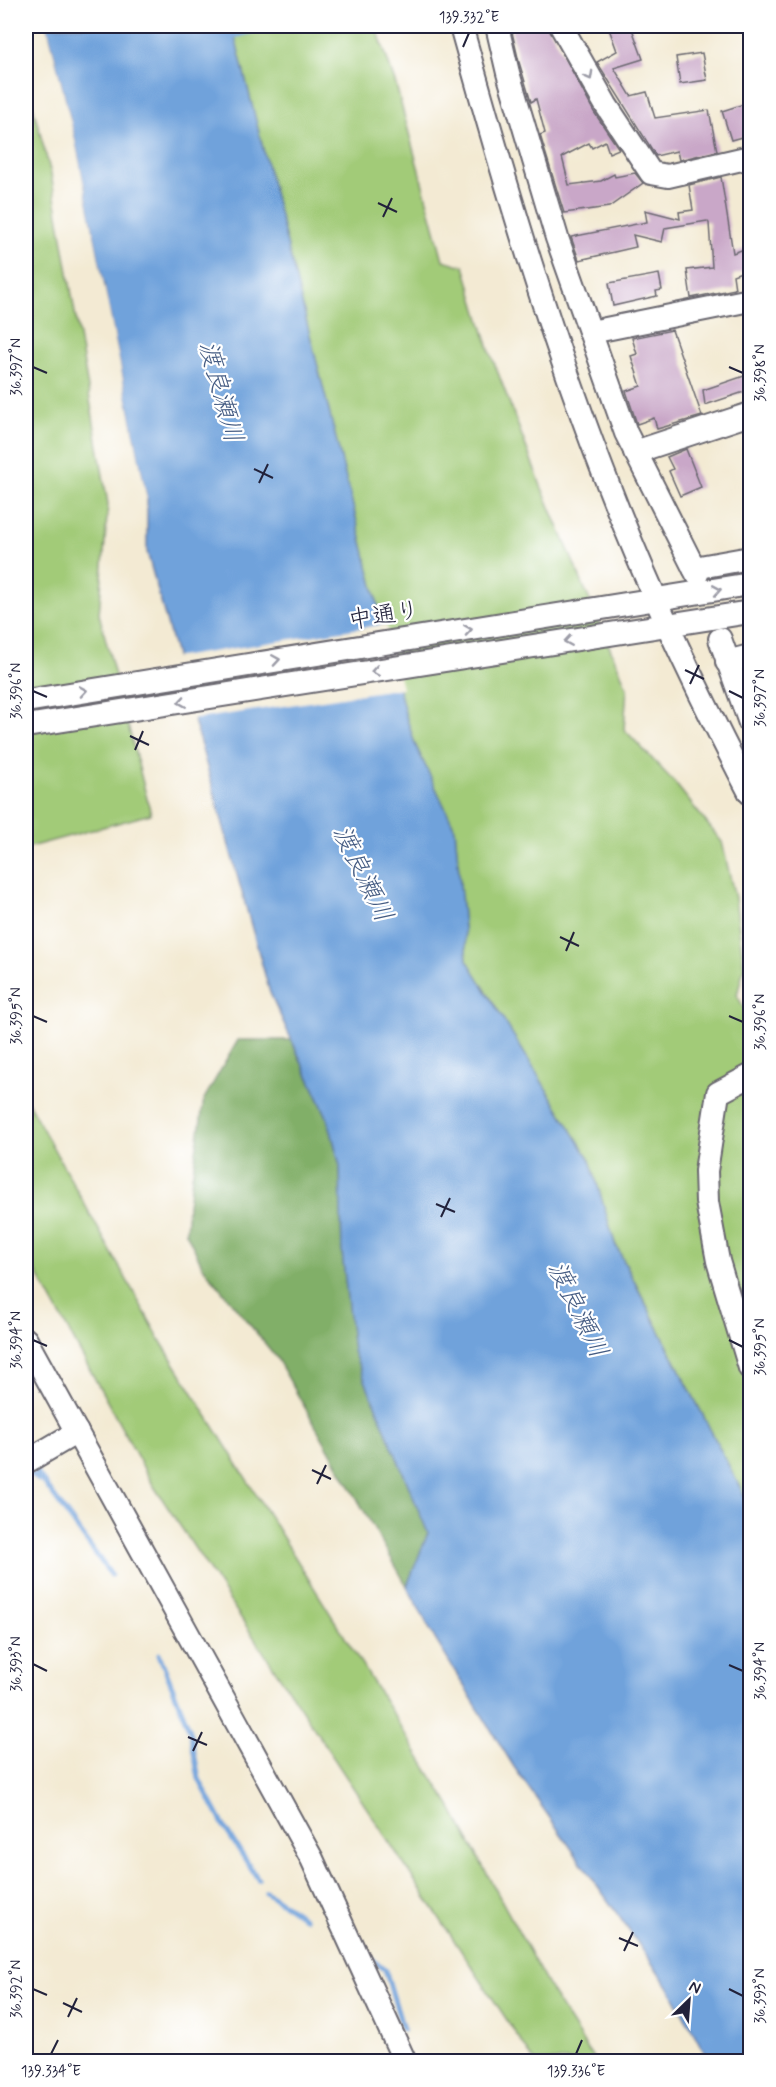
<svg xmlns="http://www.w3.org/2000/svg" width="776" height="2087" viewBox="0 0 776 2087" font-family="Mynerve,'Klee One',sans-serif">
<rect width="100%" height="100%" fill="#fff"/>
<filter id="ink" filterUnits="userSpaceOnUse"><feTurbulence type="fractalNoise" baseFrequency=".0167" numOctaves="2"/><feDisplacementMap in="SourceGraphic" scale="12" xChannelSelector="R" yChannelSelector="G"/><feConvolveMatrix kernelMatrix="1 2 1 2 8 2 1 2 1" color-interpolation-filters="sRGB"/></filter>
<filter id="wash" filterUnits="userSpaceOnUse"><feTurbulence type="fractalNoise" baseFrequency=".008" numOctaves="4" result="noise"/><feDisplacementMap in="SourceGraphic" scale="24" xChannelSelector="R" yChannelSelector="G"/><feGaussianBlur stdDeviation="1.35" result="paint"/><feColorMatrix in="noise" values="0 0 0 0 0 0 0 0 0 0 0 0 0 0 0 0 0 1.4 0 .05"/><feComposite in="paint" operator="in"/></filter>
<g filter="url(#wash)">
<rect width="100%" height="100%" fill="#f3ead3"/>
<g fill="#a2cb78" stroke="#62765a" stroke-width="1.5">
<polygon points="228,26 376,26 396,85 443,260 464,266 489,349 541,486 627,688 624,729 674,782 722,842 735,898 744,968 737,995 750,1020 750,1507 615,1243 590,1160 467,960 455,829 415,744 405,713 235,37"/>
<polygon points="26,81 51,174 108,504 99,614 151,814 26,848"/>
<polygon points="26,1099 163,1345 450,1806 552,1993 595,2061 534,2061 153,1485 26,1253"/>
</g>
<polygon fill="#81af68" stroke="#526852" stroke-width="1.5" points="238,1040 291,1040 328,1119 340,1166 342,1252 353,1351 428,1533 407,1586 276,1357 203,1267 186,1232 188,1204 204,1099"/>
<polygon fill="#70a2db" stroke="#49628b" stroke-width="1.5" points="47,26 228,26 235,37 405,713 415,744 455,829 467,960 590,1160 615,1244 750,1507 750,2061 709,2061 668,1986 514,1767 435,1639 407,1586 428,1533 353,1351 342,1252 340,1166 328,1119 270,993 147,552 147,499 74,135"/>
<g fill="#f3ead3">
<polygon points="44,26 47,26 74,135 147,499 144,499 71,136"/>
<polygon points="386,624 402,688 190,720 173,658"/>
</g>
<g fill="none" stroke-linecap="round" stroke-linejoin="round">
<g stroke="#70a2db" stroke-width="5">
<polyline points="230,37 271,26"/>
<polyline points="35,1470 111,1575"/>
<polyline points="27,1473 41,1481"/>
<polyline points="159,1654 190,1731 199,1779 226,1830 258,1879"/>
<polyline points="266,1892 304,1918"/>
<polyline points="369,1958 385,1969 403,2029"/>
</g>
</g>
<g id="blocks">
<g fill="#c9a7c8">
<polygon points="516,26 548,26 594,112 619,149 609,153 605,141 592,148 589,143 562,157 569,185 601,181 614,174 615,177 635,173 643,183 609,207 564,213 540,135 545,133 536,99 531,102 519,62 511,28"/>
<polygon points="608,26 631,26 643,59 614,68 631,96 647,92 655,118 709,110 717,151 679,160 677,151 656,156 597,62 617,51"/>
<polygon points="702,53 707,80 680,84 676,57"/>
<polygon points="750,102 749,135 731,140 722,111"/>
<polygon points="721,177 733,253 750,247 750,269 733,275 735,289 691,298 687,270 712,267 709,223 707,221 665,228 662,242 633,235 636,247 579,260 571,237 647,222 645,210 680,219 679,212 693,210 689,185"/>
<polygon points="659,274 662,290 656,291 657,296 613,306 609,283"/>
<polygon points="672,330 702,416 657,429 654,418 637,424 626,391 641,386 631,356 637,354 632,338"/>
<polygon points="750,374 750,390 705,405 703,390"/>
<polygon points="686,449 701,487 680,496 669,471 673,469 667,457"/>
</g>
</g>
</g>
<g filter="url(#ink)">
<use href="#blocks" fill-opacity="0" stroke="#6b6870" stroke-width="1.5"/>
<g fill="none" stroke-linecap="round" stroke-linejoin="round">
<defs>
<g id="minor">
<path d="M 461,26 C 505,184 552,344 613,497 C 652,597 700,697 750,793"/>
<polyline points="497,26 508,73 557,238 626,433 697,574"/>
<polyline points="561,26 606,105 651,173 668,176 750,157"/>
<polyline points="591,332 750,300"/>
<polyline points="635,452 750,414"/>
<polyline points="694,568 750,558"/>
<polyline points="720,639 750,723"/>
<polyline points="727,662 750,656"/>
<polyline points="26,701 750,584"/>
<polyline points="26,726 750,612"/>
<polyline points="750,1076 718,1093 706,1171 707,1202 718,1261 750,1368"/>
<polyline points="26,1340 312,1859 405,2062"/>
<polyline points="26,1462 77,1432"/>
</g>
</defs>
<use href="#minor" stroke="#6b6870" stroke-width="26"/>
<use href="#minor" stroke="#fff" stroke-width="22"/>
</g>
<defs><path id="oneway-chevron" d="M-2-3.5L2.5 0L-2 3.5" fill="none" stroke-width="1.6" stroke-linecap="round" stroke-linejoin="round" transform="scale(1.5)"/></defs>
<g stroke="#9c9ca7">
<use href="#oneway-chevron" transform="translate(589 76) rotate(61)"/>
<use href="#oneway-chevron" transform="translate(717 590) rotate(-10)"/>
<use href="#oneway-chevron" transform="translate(468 630) rotate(-9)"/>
<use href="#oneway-chevron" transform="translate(568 641) rotate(171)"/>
<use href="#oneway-chevron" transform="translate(276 660) rotate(-9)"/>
<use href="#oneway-chevron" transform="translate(375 671) rotate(171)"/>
<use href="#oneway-chevron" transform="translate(83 691) rotate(-9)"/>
<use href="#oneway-chevron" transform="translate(182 702) rotate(171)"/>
</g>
</g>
<path fill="none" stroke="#22223b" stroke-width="2" d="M 463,47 L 469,33M 378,203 L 397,212M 383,217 L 392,198M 33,367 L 47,373M 729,367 L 743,373M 254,469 L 273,478M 259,483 L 268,464M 685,670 L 704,679M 690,684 L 699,665M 33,691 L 47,697M 729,691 L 743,698M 130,736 L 149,745M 135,750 L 143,731M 560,937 L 579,946M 566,951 L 574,932M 33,1016 L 47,1022M 729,1016 L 743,1022M 436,1204 L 455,1212M 441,1217 L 450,1198M 33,1340 L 47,1346M 729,1340 L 743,1347M 312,1470 L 331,1479M 317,1484 L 326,1465M 33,1664 L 47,1671M 729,1665 L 743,1671M 188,1737 L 207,1745M 193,1751 L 202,1732M 619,1938 L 638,1946M 624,1951 L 633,1932M 33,1989 L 47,1995M 729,1989 L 743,1996M 63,2003 L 82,2012M 68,2017 L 77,1998M 51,2054 L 58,2040M 576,2054 L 582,2040"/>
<g text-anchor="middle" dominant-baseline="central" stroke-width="4.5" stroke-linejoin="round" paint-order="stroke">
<g font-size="24" fill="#22223b" stroke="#fff">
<text transform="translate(384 616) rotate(-9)">中通り</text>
</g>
<g font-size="26" font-style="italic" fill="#455c83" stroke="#fff">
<text transform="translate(220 392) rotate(75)">渡良瀬川</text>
<text transform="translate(362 874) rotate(64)">渡良瀬川</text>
<text transform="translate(577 1310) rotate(64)">渡良瀬川</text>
</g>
</g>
<rect width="776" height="2087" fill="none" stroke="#fff" stroke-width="66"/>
<g transform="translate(689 2000) rotate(25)" stroke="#ffffff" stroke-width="4.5" paint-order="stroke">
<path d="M0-4.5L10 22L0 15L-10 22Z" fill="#22223b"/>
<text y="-9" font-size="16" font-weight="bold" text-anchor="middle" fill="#22223b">N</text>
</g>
<rect x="33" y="33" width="710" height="2021" fill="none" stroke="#22223b" stroke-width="2"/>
<g font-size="15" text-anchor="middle" fill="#22223b">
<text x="469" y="22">139.332°E</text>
<text transform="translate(16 367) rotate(-90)" y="5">36.397°N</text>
<text transform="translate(760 373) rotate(-90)" y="5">36.398°N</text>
<text transform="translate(16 691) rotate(-90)" y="5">36.396°N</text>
<text transform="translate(760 698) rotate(-90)" y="5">36.397°N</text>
<text transform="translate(16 1016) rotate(-90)" y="5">36.395°N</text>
<text transform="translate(760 1022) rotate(-90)" y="5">36.396°N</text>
<text transform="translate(16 1340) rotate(-90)" y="5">36.394°N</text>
<text transform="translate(760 1347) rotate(-90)" y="5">36.395°N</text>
<text transform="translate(16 1664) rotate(-90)" y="5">36.393°N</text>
<text transform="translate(760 1671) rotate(-90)" y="5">36.394°N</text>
<text transform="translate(16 1989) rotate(-90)" y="5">36.392°N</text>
<text transform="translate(760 1996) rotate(-90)" y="5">36.393°N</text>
<text x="51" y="2076">139.334°E</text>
<text x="576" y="2076">139.336°E</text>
</g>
</svg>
